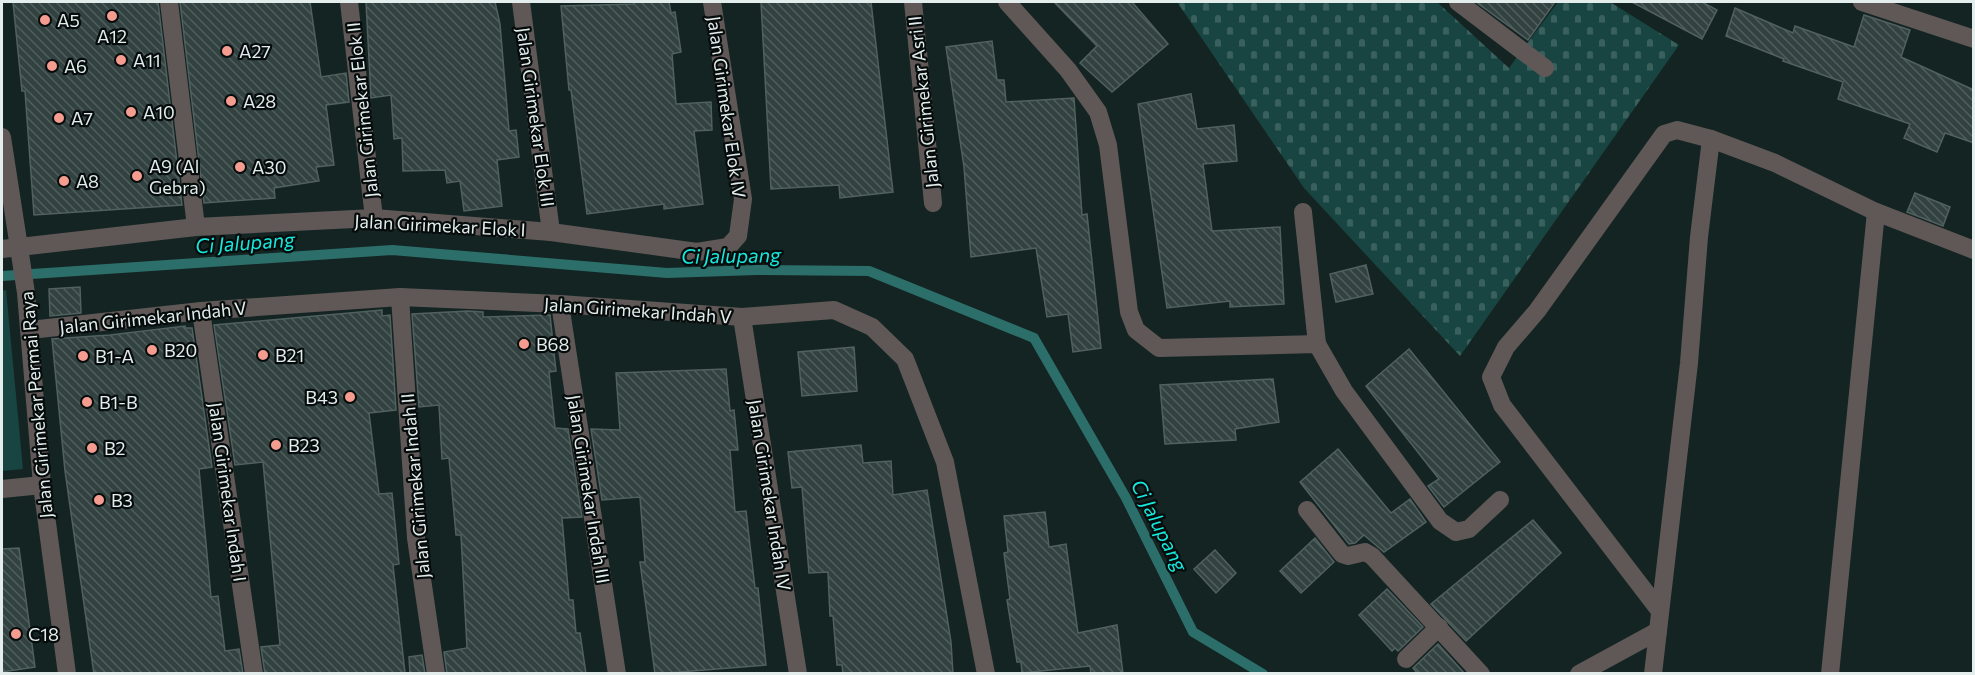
<svg xmlns="http://www.w3.org/2000/svg" width="1975" height="675" viewBox="0 0 1975 675" font-family="Commissioner,sans-serif">
<defs>
<pattern id="cemetery-stones" width="16" height="16" patternUnits="userSpaceOnUse" patternTransform="scale(1.5)"><rect width="16" height="16" fill="#184541"/><path d="M2 7V4a2 2 0 0 1 4 0v3zM10 15v-3a2 2 0 0 1 4 0v3z" fill="#39605d"/></pattern>
<pattern id="building-back-hatch" width="6" height="6" patternUnits="userSpaceOnUse" patternTransform="scale(1.5)"><rect width="6" height="6" fill="#324240"/><path d="M-1 5l2 2M0 0l6 6M5-1l2 2" fill="none" stroke="#505e5c"/></pattern>
</defs>
<rect width="100%" height="100%" fill="#142422"/>
<polygon fill="#184541" points="6,290 23,469 2,471 2,291"/>
<polygon fill="url(#cemetery-stones)" points="1177,2 1437,2 1509,68 1558,2 1610,2 1679,45 1460,356 1304,188"/>
<g fill="none" stroke-linecap="round" stroke-linejoin="round">
<polyline stroke="#2b6e6a" stroke-width="10" points="2,276 392,250 667,273 757,270 869,271 1034,338 1126,498 1193,632 1263,674"/>
</g>
<g fill="url(#building-back-hatch)" stroke="#50615f" stroke-width="1.5">
<polygon points="13,2 158,2 182,205 34,215 25,91 22,91"/>
<polygon points="180,2 310,2 321,77 346,73 349,102 326,105 334,165 316,167 319,181 274,188 275,198 204,203"/>
<polygon points="366,2 495,2 500,24 509,131 516,130 519,157 497,160 502,206 464,211 460,181 447,183 445,170 403,171 402,138 394,139 391,95 371,98"/>
<polygon points="633,2 669,2 671,13 675,12 681,52 672,54 676,104 711,102 712,130 694,131 703,204 664,209 664,204 587,214 571,90 569,90 561,6 634,4"/>
<polygon points="761,2 871,2 893,192 840,198 839,185 771,189"/>
<polygon points="1054,2 1132,2 1168,44 1112,92 1080,63 1097,46"/>
<polygon points="1476,2 1555,2 1528,40"/>
<polygon points="1632,2 1702,2 1717,10 1702,39"/>
<polygon points="1735,8 1793,33 1795,26 1854,47 1864,15 1910,30 1901,57 1974,90 1974,143 1945,133 1937,152 1904,138 1910,124 1838,99 1843,82 1783,61 1784,59 1726,36"/>
<polygon points="992,41 997,80 1004,80 1006,102 1074,98 1082,215 1087,214 1101,348 1073,352 1068,314 1047,317 1036,248 971,257 964,167 946,47"/>
<polygon points="1191,94 1197,129 1234,125 1237,161 1203,164 1212,231 1280,227 1284,304 1230,307 1230,301 1167,308 1138,104"/>
<polygon points="1915,193 1950,207 1943,226 1907,212"/>
<polygon points="1366,265 1373,294 1336,302 1330,274"/>
<polygon points="80,287 81,313 50,316 49,289"/>
<polygon points="382,310 382,316 390,315 396,410 369,413 379,494 392,493 399,564 393,565 405,673 265,674 261,647 280,645 263,462 235,465 214,325"/>
<polygon points="468,311 483,312 483,317 550,315 556,371 549,372 555,428 568,429 582,517 562,518 569,600 573,600 576,633 580,633 586,674 447,674 444,652 467,648 461,535 456,535 449,458 442,459 439,405 419,407 412,314"/>
<polygon points="185,326 185,328 192,328 212,467 199,469 211,597 218,596 225,651 239,649 243,674 94,674 65,471 52,339 110,335"/>
<polygon points="854,347 857,391 802,396 798,352"/>
<polygon points="1409,349 1500,462 1444,507 1428,486 1439,479 1366,386"/>
<polygon points="726,369 730,411 734,410 738,450 730,450 735,512 746,511 755,588 758,588 766,665 655,674 640,562 645,562 640,497 602,500 591,429 620,430 616,373"/>
<polygon points="1273,379 1279,422 1235,429 1236,440 1165,444 1160,385"/>
<polygon points="861,445 863,463 891,461 893,495 927,490 951,642 953,674 843,674 842,665 837,665 833,616 830,616 828,572 809,573 802,487 792,488 788,452"/>
<polygon points="1338,449 1391,513 1410,499 1426,522 1384,552 1364,535 1355,543 1349,544 1300,482"/>
<polygon points="1045,512 1049,547 1066,544 1078,633 1117,625 1123,674 1091,674 1090,666 1022,673 1021,662 1017,662 1007,600 1010,599 1004,553 1008,552 1004,516"/>
<polygon points="1533,520 1561,553 1466,641 1431,604"/>
<polygon points="1315,538 1334,562 1301,593 1280,571"/>
<polygon points="19,548 35,667 2,672 2,549"/>
<polygon points="1215,550 1236,573 1216,593 1194,569"/>
<polygon points="1387,589 1423,627 1398,651 1395,648 1392,651 1359,615"/>
<polygon points="1438,644 1465,674 1418,674 1413,668"/>
<polygon points="422,655 425,674 410,674 409,657"/>
</g>
<g fill="none" stroke-linecap="round" stroke-linejoin="round">
<g stroke="#5f5857" stroke-width="18">
<polyline points="169,2 196,227 374,218 551,232 697,252 728,247 738,236 743,199 712,2"/>
<polyline points="349,2 374,218"/>
<polyline points="521,2 551,232"/>
<polyline points="913,2 933,203"/>
<polyline points="1007,2 1068,70 1098,112 1108,145 1129,312 1136,330 1159,348 1317,344 1344,391 1440,521 1456,532 1469,529 1500,500"/>
<polyline points="1458,2 1545,68"/>
<polyline points="1862,2 1974,39"/>
<polyline points="2,137 26,293 42,485 67,674"/>
<polyline points="1303,212 1317,344"/>
<polyline points="2,249 196,227"/>
<polyline points="400,297 416,538 436,674"/>
<polyline points="560,304 617,674"/>
<polyline points="201,311 254,674"/>
<polyline points="742,317 798,674"/>
<polyline points="30,330 201,311 400,297 560,304 742,317 834,310 872,327 905,359 945,462 986,674"/>
<polyline points="2,489 42,485"/>
<polyline points="1307,510 1342,554 1348,556 1365,552 1372,556 1481,674"/>
<polyline points="1660,611 1502,405 1491,377 1506,347 1537,311 1664,134 1677,130 1711,139"/>
<polyline points="1406,659 1439,627"/>
<polyline points="1579,674 1658,631"/>
<polyline points="1653,674 1689,363 1699,237 1711,139 1775,163 1876,212 1974,250"/>
<polyline points="1830,674 1876,212"/>
</g>
</g>
<g fill="#f59c90" stroke="#060b0b" stroke-width="2">
<circle cx="112" cy="16" r="6"/>
<circle cx="45" cy="20" r="6"/>
<circle cx="227" cy="51" r="6"/>
<circle cx="121" cy="60" r="6"/>
<circle cx="52" cy="66" r="6"/>
<circle cx="231" cy="101" r="6"/>
<circle cx="131" cy="112" r="6"/>
<circle cx="59" cy="118" r="6"/>
<circle cx="240" cy="167" r="6"/>
<circle cx="137" cy="176" r="6"/>
<circle cx="64" cy="181" r="6"/>
<circle cx="524" cy="344" r="6"/>
<circle cx="152" cy="350" r="6"/>
<circle cx="263" cy="355" r="6"/>
<circle cx="83" cy="356" r="6"/>
<circle cx="350" cy="397" r="6"/>
<circle cx="87" cy="402" r="6"/>
<circle cx="276" cy="445" r="6"/>
<circle cx="92" cy="448" r="6"/>
<circle cx="99" cy="500" r="6"/>
<circle cx="16" cy="634" r="6"/>
</g>
<g text-anchor="middle" dominant-baseline="central" stroke-width="4.5" stroke-linejoin="round" paint-order="stroke">
<g font-size="18" fill="#e3edec" stroke="#060b0b" text-anchor="start">
<text x="57" y="20">A5</text>
<text x="112" y="36" text-anchor="middle">A12</text>
<text x="239" y="51">A27</text>
<text x="133" y="60">A11</text>
<text x="64" y="66">A6</text>
<text x="243" y="101">A28</text>
<text x="143" y="112">A10</text>
<text x="71" y="118">A7</text>
<text x="149" y="166">A9 (Al<tspan x="149" dy="21">Gebra)</tspan></text>
<text x="252" y="167">A30</text>
<text x="76" y="181">A8</text>
<text x="536" y="344">B68</text>
<text x="164" y="350">B20</text>
<text x="275" y="355">B21</text>
<text x="95" y="356">B1-A</text>
<text x="338" y="397" text-anchor="end">B43</text>
<text x="99" y="402">B1-B</text>
<text x="288" y="445">B23</text>
<text x="104" y="448">B2</text>
<text x="111" y="500">B3</text>
<text x="28" y="634">C18</text>
</g>
<g font-size="18" fill="#e3edec" stroke="#060b0b">
<text transform="translate(923 102) rotate(-96)">Jalan Girimekar Asri II</text>
<text transform="translate(727 107) rotate(82)">Jalan Girimekar Elok IV</text>
<text transform="translate(362 110) rotate(-96)">Jalan Girimekar Elok II</text>
<text transform="translate(536 117) rotate(82)">Jalan Girimekar Elok III</text>
<text transform="translate(440 225) rotate(3)">Jalan Girimekar Elok I</text>
<text transform="translate(638 310) rotate(4)">Jalan Girimekar Indah V</text>
<text transform="translate(153 317) rotate(-6)">Jalan Girimekar Indah V</text>
<text transform="translate(36 405) rotate(-95)">Jalan Girimekar Permai Raya</text>
<text transform="translate(415 486) rotate(-95)">Jalan Girimekar Indah II</text>
<text transform="translate(589 489) rotate(81)">Jalan Girimekar Indah III</text>
<text transform="translate(228 492) rotate(82)">Jalan Girimekar Indah I</text>
<text transform="translate(770 495) rotate(81)">Jalan Girimekar Indah IV</text>
</g>
<g font-size="20" font-style="italic" fill="#15e8dd" stroke="#060b0b">
<text transform="translate(245 242) rotate(-4)">Ci Jalupang</text>
<text transform="translate(731 255) rotate(-1)">Ci Jalupang</text>
<text transform="translate(1160 525) rotate(63)">Ci Jalupang</text>
</g>
</g>
<rect width="1975" height="675" fill="none" stroke="#e3edec" stroke-width="6"/>
</svg>
